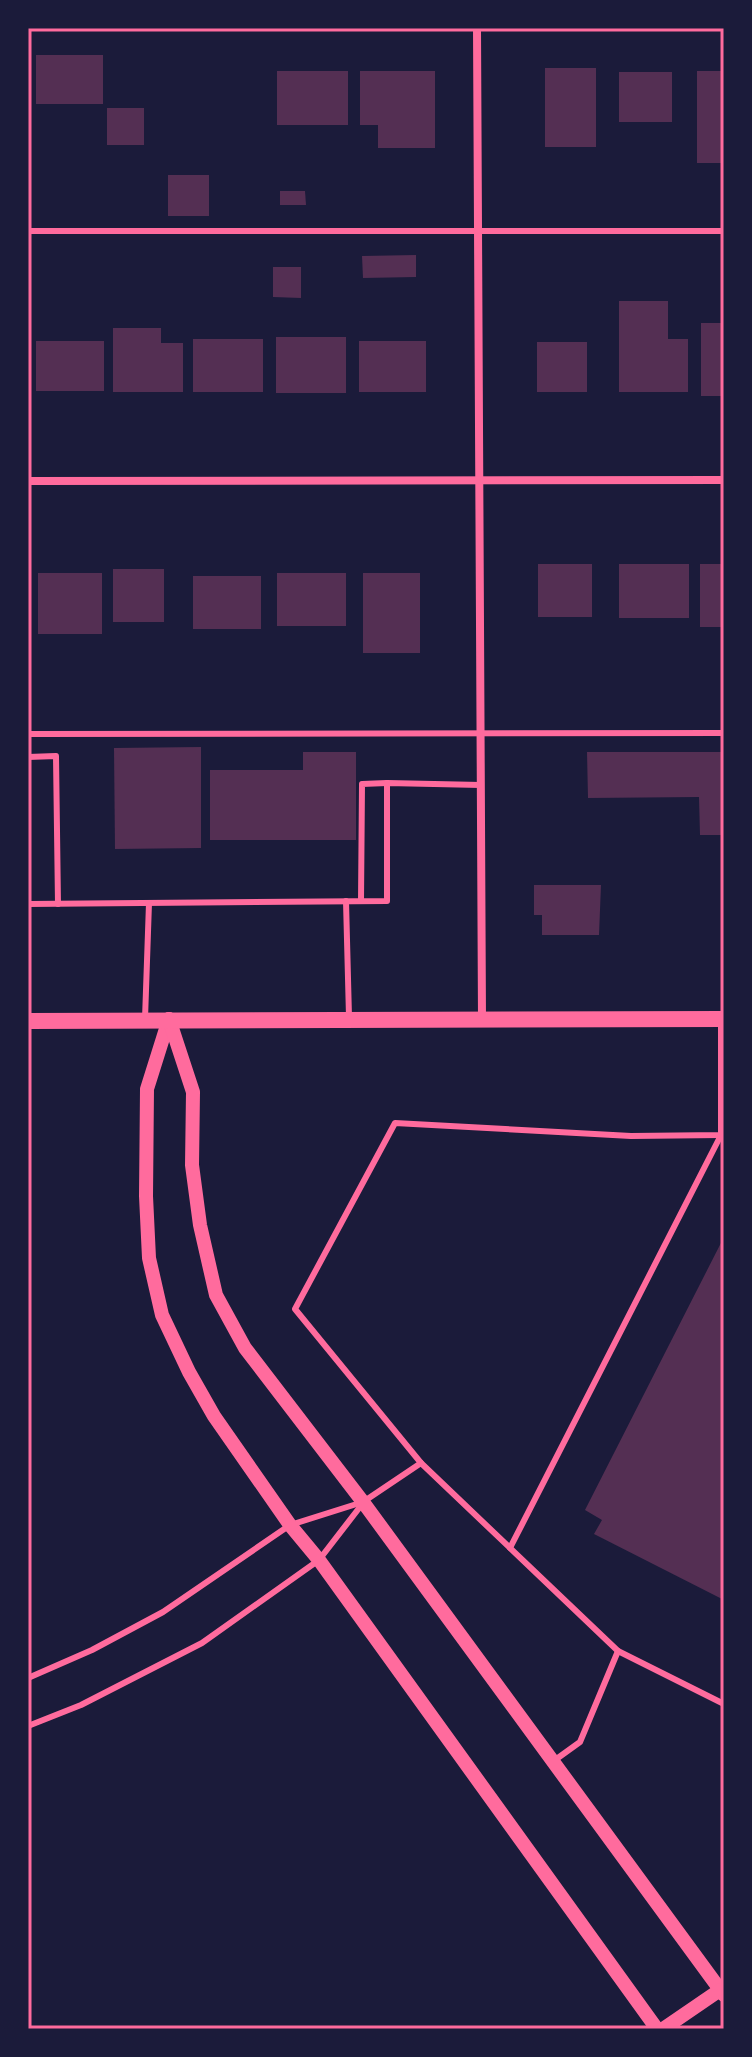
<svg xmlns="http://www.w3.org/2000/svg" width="752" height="2057" viewBox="0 0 752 2057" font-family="Quicksand,sans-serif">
<rect width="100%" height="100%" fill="#1b1b3a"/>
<g fill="#542f53">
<rect x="36" y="55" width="67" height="49"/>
<rect x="545" y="68" width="51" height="79"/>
<rect x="277" y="71" width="71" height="54"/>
<polygon points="360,71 435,71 435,148 378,148 378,125 360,125"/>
<rect x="697" y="71" width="27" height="92"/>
<rect x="619" y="72" width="53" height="50"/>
<rect x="107" y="108" width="37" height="37"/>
<rect x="168" y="175" width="41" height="41"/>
<polygon points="280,191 305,191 306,205 280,205"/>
<polygon points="416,255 416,277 363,278 362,256"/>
<polygon points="273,267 301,267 301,298 273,297"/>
<polygon points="619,301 668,301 668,339 688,339 688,392 619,392"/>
<rect x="701" y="323" width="23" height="73"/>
<polygon points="113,328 161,328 161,343 183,343 183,392 113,392"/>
<rect x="276" y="337" width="70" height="56"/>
<rect x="193" y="339" width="70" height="53"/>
<rect x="36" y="341" width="68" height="50"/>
<rect x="359" y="341" width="67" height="51"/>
<rect x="537" y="342" width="50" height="50"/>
<rect x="538" y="564" width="54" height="53"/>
<rect x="619" y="564" width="70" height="54"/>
<rect x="700" y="564" width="24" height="63"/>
<rect x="113" y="569" width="51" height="53"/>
<rect x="38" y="573" width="64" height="61"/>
<rect x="277" y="573" width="69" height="53"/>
<rect x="363" y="573" width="57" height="80"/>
<rect x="193" y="576" width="68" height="53"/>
<polygon points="201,747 201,848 115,849 114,748"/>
<polygon points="303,752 356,752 356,840 210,840 210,770 303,770"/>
<polygon points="587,752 724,752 724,835 700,835 699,797 588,798"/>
<polygon points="534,885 601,885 599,935 542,935 542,915 534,915"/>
<polygon points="724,1237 724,1600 594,1534 602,1520 585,1510"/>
</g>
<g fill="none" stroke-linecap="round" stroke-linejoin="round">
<g stroke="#ff6b9d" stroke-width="6">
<polyline points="28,231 724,231"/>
<polyline points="28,734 724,733"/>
<polyline points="28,757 56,756 58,904"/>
<polyline points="346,901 349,1017"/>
<polyline points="361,901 362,784 387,783"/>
<polyline points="28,904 387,901 387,783 481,785"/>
<polyline points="145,1019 149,903"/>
<polyline points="510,1548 721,1135 724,1136"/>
<polyline points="618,1651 421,1463 295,1309 395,1123 631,1136 721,1135 721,1022"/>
<polyline points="28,1678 92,1650 163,1612 290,1525 363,1502 421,1463"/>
<polyline points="28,1726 81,1705 202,1643 319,1560 363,1503"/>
<polyline points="555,1760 580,1742 618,1651 724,1704"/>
</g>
<g stroke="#ff6b9d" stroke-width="8">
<polyline points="477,28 482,1019"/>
<polyline points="28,481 724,480"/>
</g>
<g stroke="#ff6b9d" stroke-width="14">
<polyline points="169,1019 147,1089 146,1196 149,1258 162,1315 189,1372 214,1416 290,1525 319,1560 657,2029"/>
<polyline points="169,1019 193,1092 192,1165 200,1225 216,1295 245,1348 363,1502 724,1995"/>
<polyline points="663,2029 720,1990"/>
</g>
<polyline stroke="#ff6b9d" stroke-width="16" points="28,1021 724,1019"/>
</g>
<rect width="752" height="2057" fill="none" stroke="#1b1b3a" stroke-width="60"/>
<rect x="30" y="30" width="692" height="1997" fill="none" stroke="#ff6b9d" stroke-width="3"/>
</svg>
